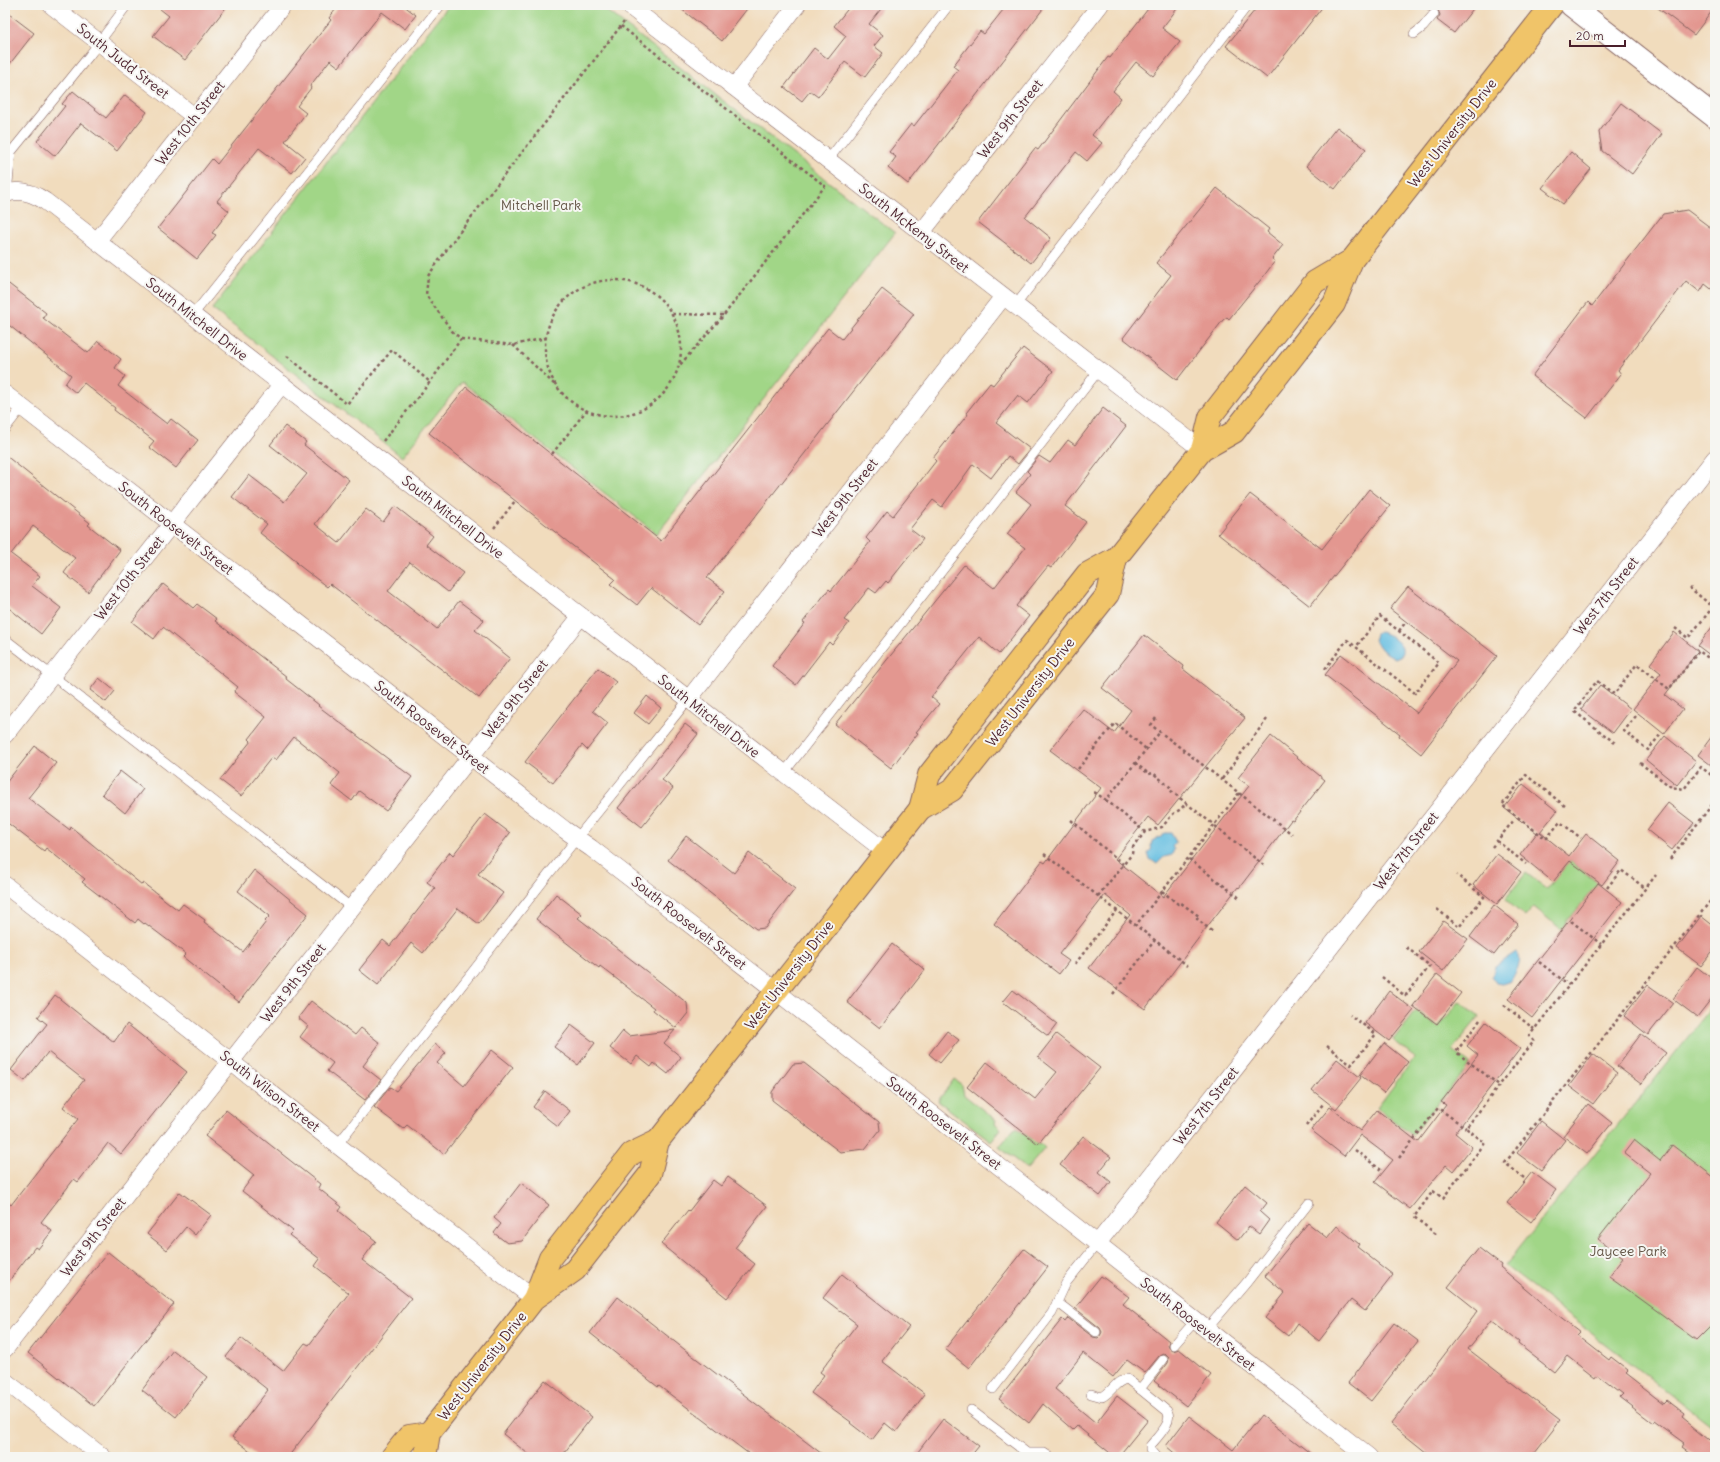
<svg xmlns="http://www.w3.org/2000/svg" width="1720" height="1462" viewBox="0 0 1720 1462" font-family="Delius,sans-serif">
<rect width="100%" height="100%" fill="#f6f6f2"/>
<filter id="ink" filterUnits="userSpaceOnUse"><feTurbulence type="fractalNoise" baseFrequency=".025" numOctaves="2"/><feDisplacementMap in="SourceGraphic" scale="8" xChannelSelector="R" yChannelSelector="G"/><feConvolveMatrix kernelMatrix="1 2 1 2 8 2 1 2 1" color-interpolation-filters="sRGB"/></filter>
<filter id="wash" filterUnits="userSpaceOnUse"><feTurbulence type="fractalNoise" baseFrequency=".012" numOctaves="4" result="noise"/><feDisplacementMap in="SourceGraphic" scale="16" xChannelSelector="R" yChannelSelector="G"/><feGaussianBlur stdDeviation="0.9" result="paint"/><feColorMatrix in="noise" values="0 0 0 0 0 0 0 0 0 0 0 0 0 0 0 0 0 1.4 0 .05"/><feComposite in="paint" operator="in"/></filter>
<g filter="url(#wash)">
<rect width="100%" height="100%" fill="#f1dcbd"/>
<g fill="#a1d687" stroke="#767a59">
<polygon points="449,5 599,5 895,233 657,534 462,382 402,457 212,309"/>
<polygon points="1570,861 1598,883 1571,917 1567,920 1562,930 1534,907 1525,917 1505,899 1526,873 1547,889"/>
<polygon points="1460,1001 1479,1017 1452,1050 1470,1064 1412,1135 1377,1108 1415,1057 1393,1040 1416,1010 1438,1027"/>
<polygon points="1715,1003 1715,1428 1505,1266"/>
<polygon points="954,1079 962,1085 964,1095 996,1120 995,1123 1001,1129 991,1141 938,1101"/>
<polygon points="1017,1128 1038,1145 1040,1143 1045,1148 1027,1169 999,1147 1014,1129"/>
</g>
<g fill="#64bee1" stroke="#576e86">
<path d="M 1379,632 C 1389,633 1397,640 1402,648 L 1402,655 L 1395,658 L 1383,651 L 1374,640 L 1376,634 Z"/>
<polygon points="1164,833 1171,833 1176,842 1172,847 1174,849 1172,855 1164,857 1157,864 1150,859 1148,854 1152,848 1151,847 1152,841 1159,837 1160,838"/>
<path d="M 1516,952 C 1525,960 1515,972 1511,981 L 1502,984 L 1496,983 L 1492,977 L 1495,966 Z"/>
</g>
<g id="blocks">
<g fill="#e39790">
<polygon points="155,5 228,5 185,60 153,36 169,16"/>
<polygon points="339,5 403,5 416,15 405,29 382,12 339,67 330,60 310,86 311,88 297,106 306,113 285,141 305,157 292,173 259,148 217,201 229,211 212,233 216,235 197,259 158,228 212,159 217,164 331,20 329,18"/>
<polygon points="676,5 750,5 722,41"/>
<polygon points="851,5 884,5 869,24 883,35 874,46 883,53 865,77 845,62 818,97 810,91 802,101 784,87 814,48 828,59 846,36 834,26"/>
<polygon points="1007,5 1046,5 908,184 888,168 896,157 889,152 911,124 914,126 958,70 953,66 980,31 984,34"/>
<polygon points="1151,5 1180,5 1162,28 1180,42 1153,76 1136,62 1113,91 1121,98 1092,135 1102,143 1087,161 1076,152 1025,217 1051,238 1031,263 978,222 1035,148 1038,150 1108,57 1110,58"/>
<polygon points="1259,5 1324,5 1267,78 1226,46"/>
<polygon points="1422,5 1476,5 1454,33 1437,20 1440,15 1438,10 1435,8 1429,10"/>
<polygon points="1654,5 1715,5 1715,7 1694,35"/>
<polygon points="5,11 34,33 5,70"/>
<polygon points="73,91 106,118 125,95 147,112 117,151 81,123 55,156 37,141 65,106 62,104"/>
<polygon points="1621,103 1662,134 1632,174 1602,151 1599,132"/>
<polygon points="1337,127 1366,149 1335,189 1306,166"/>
<polygon points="1571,152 1591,169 1563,204 1542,188"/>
<polygon points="1217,188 1269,229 1267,232 1283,245 1272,259 1275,261 1263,277 1229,319 1227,317 1223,320 1177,380 1123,338 1171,275 1156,263"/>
<polygon points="1687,210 1715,231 1715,292 1705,284 1700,292 1686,281 1618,370 1621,374 1587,418 1532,376 1588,302 1592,306 1663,214"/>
<polygon points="5,281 46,313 43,318 88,353 98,341 121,359 115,368 125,376 118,386 167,424 171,419 198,440 176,468 149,447 154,441 114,410 115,408 84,383 76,393 65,384 71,375 5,322"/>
<polygon points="882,289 914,314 707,578 725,591 698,625 651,588 637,605 610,584 615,579 429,433 466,387 661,541 828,328 842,339"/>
<polygon points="1023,348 1053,371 1028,403 1018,395 996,423 1030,449 1018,464 1008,456 991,478 973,464 942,507 933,500 910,529 923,539 888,583 886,581 876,593 869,588 844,620 849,623 832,645 829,642 796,685 772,666 805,623 803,622 829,589 831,591 870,542 866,538 887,511 893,516 936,461 933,458 968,414 966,413 990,383 993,385"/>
<polygon points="1103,408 1126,426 1065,506 1086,522 1051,568 1048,566 1016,606 1029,616 999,654 979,637 931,697 939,704 916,732 918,733 891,768 835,724 964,565 994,588 1025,548 1007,534 1031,504 1016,492 1030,474 1027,471 1039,456 1050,463 1068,440 1075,445"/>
<polygon points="285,426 306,442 304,445 349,480 315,524 339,543 366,509 383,522 395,506 433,536 426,545 463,573 448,592 410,562 388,591 437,629 459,601 484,620 475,630 510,658 479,698 330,584 327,587 296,563 297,562 260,533 267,524 232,497 249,475 284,502 307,474 270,445"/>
<polygon points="5,455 90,523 88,525 120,550 88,592 64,573 75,558 33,526 11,554 40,576 32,586 61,608 41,634 5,605"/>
<polygon points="1369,489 1390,506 1310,606 1218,534 1250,494 1322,549"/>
<polygon points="163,584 193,608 197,604 217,619 215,621 287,677 286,679 319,705 318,706 412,777 386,811 359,791 352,801 331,785 340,773 294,737 276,760 272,757 241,796 220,780 251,741 249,739 266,717 234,692 238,687 163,627 154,639 132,622"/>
<polygon points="1408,587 1497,656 1421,754 1399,736 1400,734 1325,675 1341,654 1417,713 1457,661 1390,609"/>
<polygon points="1715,623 1715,659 1698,646"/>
<polygon points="1674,632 1698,651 1665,695 1683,709 1664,734 1633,709 1661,673 1650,664"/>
<polygon points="1144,635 1184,666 1183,669 1245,718 1158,825 1148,817 1115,859 1163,897 1249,786 1238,778 1271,736 1325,780 1293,821 1291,820 1239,888 1238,887 1210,923 1145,1009 1089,968 1130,915 1105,895 1059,954 1069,961 1059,974 994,924 1042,861 1045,863 1101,788 1050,750 1083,709 1114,733 1131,710 1102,688"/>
<polygon points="598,668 616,682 593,711 608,723 587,750 582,745 553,783 525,762"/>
<polygon points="99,678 115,691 106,702 90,690"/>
<polygon points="1600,685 1631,709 1613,733 1581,709"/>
<polygon points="647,696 661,708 648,724 634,713"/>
<polygon points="685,724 698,734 662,780 673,788 642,827 618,808"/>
<polygon points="1715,732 1715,768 1698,755"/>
<polygon points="1665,736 1696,761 1677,785 1646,760"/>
<polygon points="35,746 56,763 28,798 70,830 71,827 142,885 143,883 178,910 183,904 205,920 204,922 243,952 266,922 265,921 270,916 238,891 254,870 308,914 239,1002 183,957 186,954 145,923 144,924 138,919 135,923 82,882 85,879 46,848 44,851 5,821 5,784"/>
<polygon points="120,771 143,789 125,813 102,794"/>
<polygon points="1523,784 1557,811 1540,832 1569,856 1586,834 1620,861 1602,885 1570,861 1553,882 1520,855 1537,833 1504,808"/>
<polygon points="1668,803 1694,823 1672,850 1647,830"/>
<polygon points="485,814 510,833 478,874 503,893 479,924 458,908 423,953 411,943 378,985 359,970 383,940 390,946 435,888 427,882 450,852 453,855"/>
<polygon points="686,836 734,873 749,853 795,889 765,928 756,929 668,860"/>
<polygon points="1497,854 1521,872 1497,904 1473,885"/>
<polygon points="1598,883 1622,902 1532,1018 1508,999"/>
<polygon points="556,894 582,914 578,918 687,1003 688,1013 676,1028 653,1010 654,1008 600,966 599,968 536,919"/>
<polygon points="1494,905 1518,924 1494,955 1470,937"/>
<polygon points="1701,916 1715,927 1715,948 1701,966 1677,948"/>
<polygon points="1443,921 1468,939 1443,971 1419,952"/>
<polygon points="892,944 925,970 880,1028 847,1002"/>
<polygon points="1697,967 1715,981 1715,994 1697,1017 1673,999"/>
<polygon points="1437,974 1461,993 1437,1024 1413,1006"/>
<polygon points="1648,985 1673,1003 1648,1035 1624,1016"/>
<polygon points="1013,990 1057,1024 1048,1036 1003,1002"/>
<polygon points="1389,991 1414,1010 1389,1041 1365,1023"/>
<polygon points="55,995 114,1042 127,1024 187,1072 121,1154 108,1143 78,1182 74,1179 41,1222 52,1231 38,1249 35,1247 5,1286 5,1200 11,1205 78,1119 63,1107 84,1080 48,1052 25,1081 11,1070 47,1024 38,1017"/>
<polygon points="311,1001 355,1035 361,1028 380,1043 363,1066 381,1080 365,1100 327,1071 333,1063 300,1037 308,1026 298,1018"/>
<polygon points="1486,1022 1520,1049 1455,1133 1472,1147 1453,1171 1446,1165 1410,1209 1375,1182 1393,1160 1360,1135 1344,1156 1311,1130 1330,1107 1360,1131 1377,1110 1418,1142 1446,1105 1441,1102 1478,1055 1467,1046"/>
<polygon points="571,1025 595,1043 578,1065 554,1047"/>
<polygon points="675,1030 664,1043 681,1057 668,1074 654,1063 651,1067 637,1056 631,1064 610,1048 623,1031 629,1036"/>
<polygon points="947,1031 959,1040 940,1063 929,1054"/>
<polygon points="1056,1034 1100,1068 1038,1144 967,1087 987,1062 1035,1099 1057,1072 1038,1057"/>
<polygon points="1641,1034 1666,1053 1641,1084 1617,1066"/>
<polygon points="1384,1043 1408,1062 1384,1093 1360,1075"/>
<polygon points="435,1044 446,1053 437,1063 464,1086 492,1050 513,1067 444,1154 407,1125 403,1129 374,1107 390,1087 396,1091"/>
<polygon points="1593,1054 1617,1073 1593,1104 1569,1086"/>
<polygon points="1337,1059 1361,1078 1336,1109 1312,1090"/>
<polygon points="804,1063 879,1122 880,1130 865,1149 840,1152 772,1100 772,1092 793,1064"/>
<polygon points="545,1091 570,1111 558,1127 533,1107"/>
<polygon points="1588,1104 1612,1123 1587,1154 1563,1136"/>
<polygon points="226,1110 320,1184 318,1188 342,1207 339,1211 376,1241 362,1260 411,1298 288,1457 258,1457 232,1437 268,1390 226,1357 241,1338 283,1371 305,1343 309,1345 349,1293 315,1266 320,1259 289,1235 293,1231 242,1191 254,1175 205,1136"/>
<polygon points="1541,1121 1565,1140 1541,1171 1517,1153"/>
<polygon points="1083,1136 1111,1157 1099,1172 1111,1182 1100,1196 1060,1165"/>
<polygon points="1634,1140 1660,1161 1672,1145 1715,1178 1715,1322 1697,1340 1609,1276 1623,1258 1598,1239 1650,1173 1624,1153"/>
<polygon points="1532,1172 1556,1190 1531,1222 1507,1203"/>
<polygon points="728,1177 767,1206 735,1248 755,1264 727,1298 661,1244 688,1210 689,1211 713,1180 721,1186"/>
<polygon points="521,1183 549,1205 522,1241 507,1243 494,1233 501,1224 494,1218"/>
<polygon points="1245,1185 1267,1203 1260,1212 1269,1220 1259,1234 1249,1226 1238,1240 1216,1222"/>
<polygon points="180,1192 211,1215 195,1235 186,1227 167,1250 147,1234"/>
<polygon points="1308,1223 1327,1238 1337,1226 1359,1244 1357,1247 1393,1275 1365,1311 1351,1300 1319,1341 1297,1323 1288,1336 1265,1318 1285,1293 1265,1276"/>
<polygon points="1479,1248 1501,1265 1500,1267 1545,1305 1580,1332 1577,1335 1609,1360 1611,1357 1628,1370 1625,1373 1665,1404 1668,1401 1684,1413 1682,1416 1715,1443 1715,1457 1697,1457 1682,1446 1684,1443 1654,1421 1653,1423 1619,1397 1622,1394 1597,1375 1595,1378 1567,1356 1554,1372 1518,1344 1519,1342 1491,1320 1468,1349 1560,1420 1531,1457 1432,1457 1391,1424 1478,1311 1448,1287"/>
<polygon points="1024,1249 1048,1267 969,1368 945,1349"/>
<polygon points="108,1252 174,1304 94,1406 28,1353"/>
<polygon points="842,1274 909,1327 882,1361 925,1394 896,1432 885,1423 872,1440 850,1423 851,1422 811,1393 824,1375 820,1372 857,1324 823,1298"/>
<polygon points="1101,1276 1129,1297 1123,1304 1169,1341 1168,1344 1170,1349 1173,1351 1179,1349 1211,1375 1186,1406 1154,1381 1168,1363 1169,1358 1166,1355 1163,1354 1159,1356 1145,1373 1127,1360 1113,1377 1083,1353 1055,1389 1096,1423 1117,1396 1148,1420 1118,1457 1115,1457 1077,1426 1073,1430 1043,1404 1029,1423 999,1399 1062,1319 1065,1322 1068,1318 1093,1337 1098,1338 1100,1336 1102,1332 1100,1328 1075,1308"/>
<polygon points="618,1297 689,1353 826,1457 753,1457 659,1386 658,1387 590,1333"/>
<polygon points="1394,1323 1418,1341 1371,1401 1348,1383"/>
<polygon points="173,1350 207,1377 176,1417 142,1390"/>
<polygon points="545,1380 592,1417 561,1457 532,1457 503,1434"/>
<polygon points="1261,1415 1315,1457 1179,1457 1166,1446 1189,1416 1233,1450"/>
<polygon points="943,1419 979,1446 970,1457 914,1457"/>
</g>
</g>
</g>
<g filter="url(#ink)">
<use href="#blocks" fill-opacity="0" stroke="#84615e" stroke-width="1"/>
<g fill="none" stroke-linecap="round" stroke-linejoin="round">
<defs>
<g id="service">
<polyline points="1414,34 1423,27 1434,14"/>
<polyline points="828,160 949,5"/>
<polyline points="7,193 11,152 89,56 127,5"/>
<polyline points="1015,306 1248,5"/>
<polyline points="193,315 441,5"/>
<polyline points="5,429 22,407"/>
<polyline points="5,639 352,908"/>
<polyline points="783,774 1099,370"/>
<polyline points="338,1144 577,838 688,700"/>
<polyline points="1057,1302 1096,1332"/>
<polyline points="1206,1330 1247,1282 1309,1203"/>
<polyline points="1174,1345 1195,1321"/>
<polyline points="993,1389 1052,1313 1066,1283 1097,1244"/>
<path d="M 1140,1389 L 1167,1411 C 1174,1422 1157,1437 1150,1446 L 1150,1450 L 1156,1457"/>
<path d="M 1091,1394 L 1102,1397 C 1112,1392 1116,1380 1127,1379 L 1140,1389 L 1163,1360"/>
<polyline points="971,1410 1027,1453 1044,1453 1050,1457"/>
</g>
<g id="minor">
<polyline points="51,5 195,117"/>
<polyline points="628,5 1202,450"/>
<polyline points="734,87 797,5"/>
<path d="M 5,194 C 19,188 33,193 45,201 L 886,852"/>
<polyline points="921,233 1100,5"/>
<polyline points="97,241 283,5"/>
<polyline points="5,394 565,830 591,848 776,991 1369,1457"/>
<polyline points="688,700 1003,297"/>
<polyline points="5,735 282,384"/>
<polyline points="5,885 534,1299"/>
<polyline points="1097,1244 1715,458"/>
<polyline points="5,1349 581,616"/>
<polyline points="5,1381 103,1457"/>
</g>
<polyline id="tertiary" points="1571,5 1715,117"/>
<g id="primary">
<polyline points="1202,450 1210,417 1315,282 1352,260"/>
<polyline points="920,809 929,775 1087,574 1116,558 1202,450 1234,432 1334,304 1352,260 1552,5"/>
<polyline points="534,1299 550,1258 631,1154 658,1141"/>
<polyline points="392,1457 409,1436 429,1433"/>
<polyline points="425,1457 429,1433 534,1299 575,1270 650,1174 658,1141 920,809 952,790 1108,594 1116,558"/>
</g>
</defs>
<use href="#service" stroke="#84615e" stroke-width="10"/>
<use href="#minor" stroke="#84615e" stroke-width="18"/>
<use href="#tertiary" stroke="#84615e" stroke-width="24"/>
<use href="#primary" stroke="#84615e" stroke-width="24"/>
<g stroke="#84615e" stroke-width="2.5" stroke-dasharray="3 3" stroke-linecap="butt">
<polyline points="621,26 825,186 724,315 679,366"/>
<circle cx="613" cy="348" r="68"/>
<polyline points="672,314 724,315"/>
<polyline points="461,339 513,345 546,338"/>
<polyline points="513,345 556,386"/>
<polyline points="287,356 347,404 392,350 430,382"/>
<polyline points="383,441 430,382 461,339 452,331 426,295 428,276 455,238 624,22"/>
<polyline points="552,454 586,411"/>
<polyline points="494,528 515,501"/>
<polyline points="1675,628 1688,638 1713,607 1690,588"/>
<polyline points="1399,631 1405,623"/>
<polyline points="1325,669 1347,640 1356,647 1415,693 1439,663 1380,616 1356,647"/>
<polyline points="1636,716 1624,731 1648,750 1660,735"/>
<polyline points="1156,718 1151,725 1292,834"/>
<polyline points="1615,743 1574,711 1597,681 1614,694 1637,664 1669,689 1699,651 1715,663"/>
<polyline points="1135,763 1149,774 1153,773 1170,787 1170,790 1186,803"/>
<polyline points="1640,763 1671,787 1684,789 1701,767 1715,778"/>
<polyline points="1078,769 1115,723 1146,749"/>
<polyline points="1222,779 1267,719"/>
<polyline points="1094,792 1106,800 1160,732"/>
<polyline points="1239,793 1214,825 1266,867"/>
<polyline points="1106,800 1145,832"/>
<polyline points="1565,806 1526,775 1502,805 1546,839 1560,822 1581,838"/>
<polyline points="1071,820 1123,864"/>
<polyline points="1497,841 1526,864"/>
<polyline points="1492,847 1514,820"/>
<polyline points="1044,854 1188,966"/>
<polyline points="1189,859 1241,899"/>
<polyline points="1670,859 1715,801"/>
<polyline points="1607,888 1621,870 1645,888"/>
<polyline points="1162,891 1178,904 1181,903 1199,916 1197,919 1214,933"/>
<polyline points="1098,896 1132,854 1133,847 1145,832 1162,827 1173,814 1181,809 1186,803 1214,825 1136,925"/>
<polyline points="1437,909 1459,927 1484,897 1457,875"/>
<polyline points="1571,921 1601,944"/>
<polyline points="1539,962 1569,985"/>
<polyline points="1075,964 1117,910"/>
<polyline points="1382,977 1405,996 1430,966 1406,947"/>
<polyline points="1113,994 1155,940"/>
<polyline points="1504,1005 1534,1029"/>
<polyline points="1480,1020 1456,1052 1499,1085"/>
<polyline points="1327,1046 1351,1065 1376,1034 1350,1015"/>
<polyline points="1306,1126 1323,1104"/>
<polyline points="1355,1150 1381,1170"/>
<polyline points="1399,1158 1438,1108 1466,1128"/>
<polyline points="1524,1178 1505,1163 1715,895"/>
<polyline points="1436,1234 1414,1217 1433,1191 1443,1198 1485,1143 1466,1128 1534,1041 1529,1036 1656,875"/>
</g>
<use href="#service" stroke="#fff" stroke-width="9"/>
<use href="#minor" stroke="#fff" stroke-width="17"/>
<use href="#tertiary" stroke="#fff" stroke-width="22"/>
<use href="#primary" stroke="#f0c469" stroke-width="22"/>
</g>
</g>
<g text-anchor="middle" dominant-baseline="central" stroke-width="4" stroke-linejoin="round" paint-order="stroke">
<g font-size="14" fill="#4a1f2b" stroke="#f6f6f2">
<text transform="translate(123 61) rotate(38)">South Judd Street</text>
<text transform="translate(1010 119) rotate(-52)">West 9th Street</text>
<text transform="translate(190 123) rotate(-52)">West 10th Street</text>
<text transform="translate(1452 133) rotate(-52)">West University Drive</text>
<text transform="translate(914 228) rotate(38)">South McKemy Street</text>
<text transform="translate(197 319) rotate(38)">South Mitchell Drive</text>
<text transform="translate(845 498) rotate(-52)">West 9th Street</text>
<text transform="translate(453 517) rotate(38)">South Mitchell Drive</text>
<text transform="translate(176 528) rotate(38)">South Roosevelt Street</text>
<text transform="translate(129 578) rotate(-52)">West 10th Street</text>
<text transform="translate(1606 596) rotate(-52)">West 7th Street</text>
<text transform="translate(1030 692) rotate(-52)">West University Drive</text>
<text transform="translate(515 699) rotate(-52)">West 9th Street</text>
<text transform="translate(709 716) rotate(38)">South Mitchell Drive</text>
<text transform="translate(432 727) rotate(38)">South Roosevelt Street</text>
<text transform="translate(1406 851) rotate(-52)">West 7th Street</text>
<text transform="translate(689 923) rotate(38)">South Roosevelt Street</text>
<text transform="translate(789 975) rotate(-52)">West University Drive</text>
<text transform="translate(293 983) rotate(-52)">West 9th Street</text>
<text transform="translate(270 1091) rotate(38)">South Wilson Street</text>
<text transform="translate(1206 1106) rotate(-52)">West 7th Street</text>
<text transform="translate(944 1123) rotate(38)">South Roosevelt Street</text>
<text transform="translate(93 1237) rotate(-52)">West 9th Street</text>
<text transform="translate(1198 1324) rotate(38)">South Roosevelt Street</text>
<text transform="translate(482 1366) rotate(-52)">West University Drive</text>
</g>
<g font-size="14" fill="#645647" stroke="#f6f6f2">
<text x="541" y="205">Mitchell Park</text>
<text x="1628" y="1251">Jaycee Park</text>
</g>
</g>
<rect width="1720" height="1462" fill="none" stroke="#f6f6f2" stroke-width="20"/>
<path d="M1570 40v6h55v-6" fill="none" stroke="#4a1f2b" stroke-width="2"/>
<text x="1576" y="40" font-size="12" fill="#4a1f2b" stroke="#f6f6f2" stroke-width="3" paint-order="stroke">20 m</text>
</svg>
